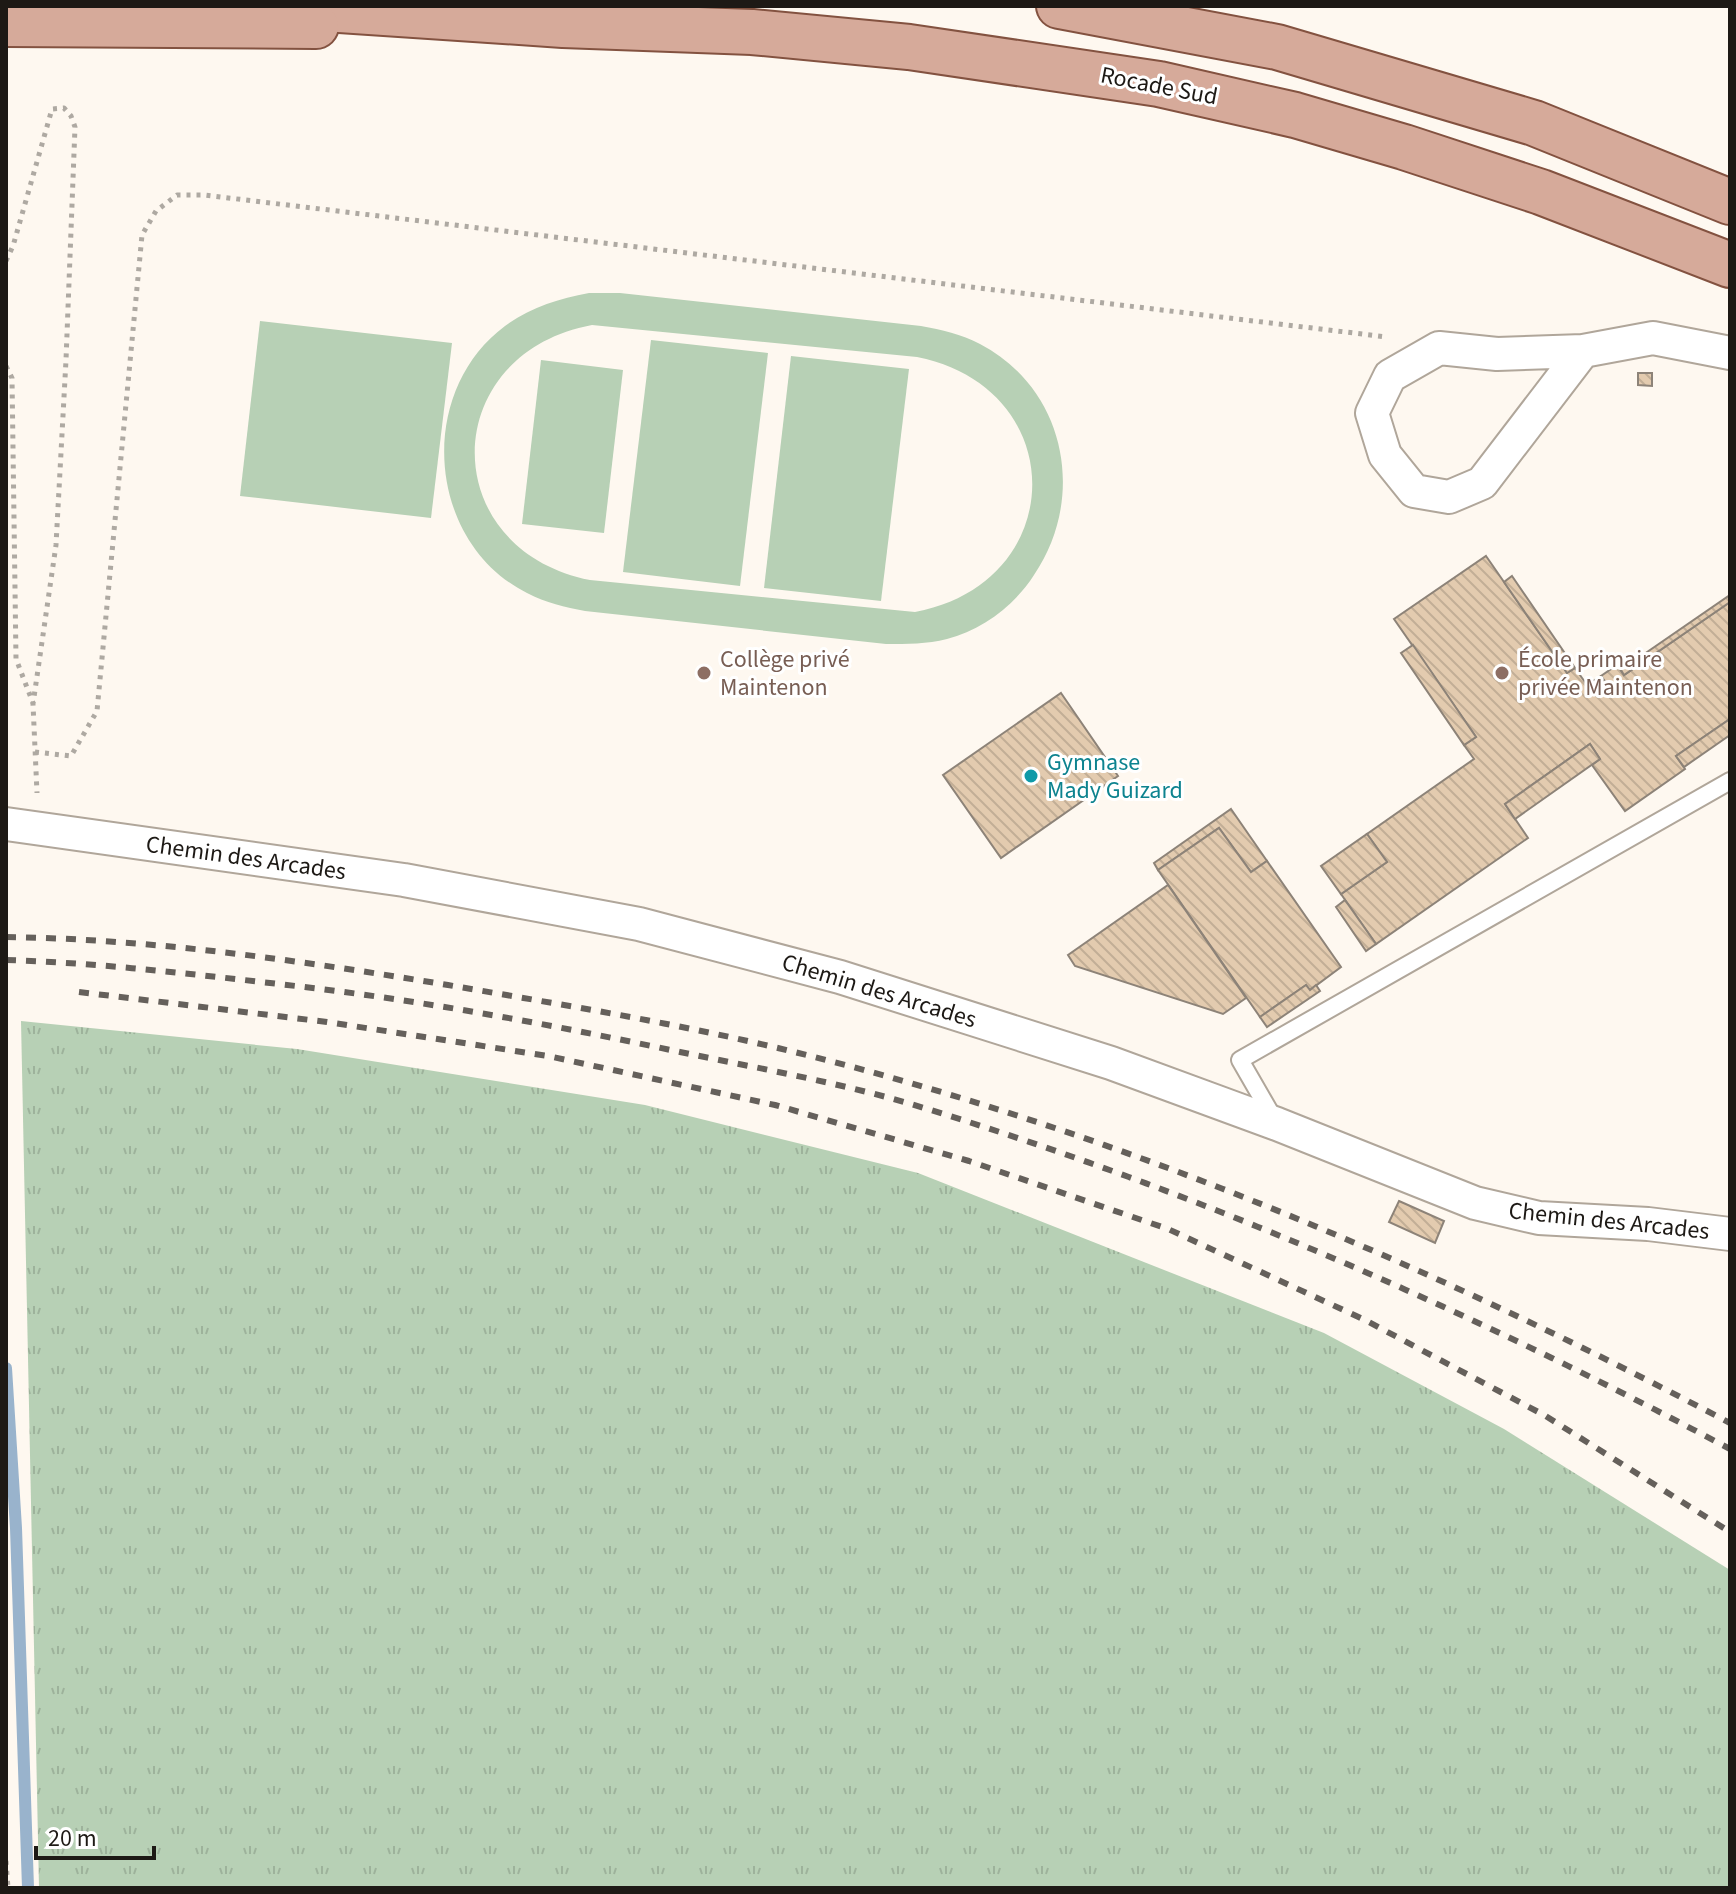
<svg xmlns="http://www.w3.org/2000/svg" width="1736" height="1894" viewBox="0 0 1736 1894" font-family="'Source Sans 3',sans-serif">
<defs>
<pattern id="grass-tufts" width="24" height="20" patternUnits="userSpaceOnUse" patternTransform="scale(2)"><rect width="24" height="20" fill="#b7d0b5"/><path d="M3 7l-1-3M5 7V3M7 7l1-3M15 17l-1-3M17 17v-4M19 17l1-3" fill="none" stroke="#9db29b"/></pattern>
<pattern id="building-back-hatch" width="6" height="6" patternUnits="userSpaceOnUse" patternTransform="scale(2)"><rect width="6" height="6" fill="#e3cbaf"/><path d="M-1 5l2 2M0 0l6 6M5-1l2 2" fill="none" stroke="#c2ae96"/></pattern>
</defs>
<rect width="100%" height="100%" fill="#fef8f0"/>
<polygon fill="url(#grass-tufts)" points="21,1021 297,1049 645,1105 918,1173 1324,1333 1504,1429 1730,1570 1730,1888 39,1888"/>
<g fill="#b7d0b5" fill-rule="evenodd">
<path d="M 589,293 L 620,293 L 921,326 C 942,330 961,334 980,344 C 1066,389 1087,497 1034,575 C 1015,605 982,630 947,639 C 927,644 907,644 886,644 L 585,611 C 565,607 546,603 527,593 C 427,543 415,393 505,326 C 531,307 558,299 589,293 ZM 592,325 L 917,357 C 1072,388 1070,583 915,612 L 590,580 C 435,549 437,354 592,325 Z"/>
<polygon points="260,321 452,343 431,518 240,496"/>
<polygon points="651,340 768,353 740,586 623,572"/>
<polygon points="791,356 909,369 881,601 764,588"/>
<polygon points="541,360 623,370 604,533 522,524"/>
</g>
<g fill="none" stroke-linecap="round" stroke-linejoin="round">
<polyline stroke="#99b3cc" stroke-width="12" points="6,1368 16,1528 28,1888"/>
</g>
<g fill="url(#building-back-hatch)" stroke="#8d8378" stroke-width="2">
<polygon points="1638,373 1652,373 1652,386 1638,385"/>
<polygon points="1486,556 1567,673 1575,668 1592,692 1606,683 1601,676 1617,665 1624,675 1730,602 1730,719 1676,756 1685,769 1625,811 1592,765 1600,759 1590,744 1505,804 1528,838 1376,944 1341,894 1387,862 1367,834 1474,759 1464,745 1476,737 1394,619"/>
<polygon points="1512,576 1575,668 1567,673 1504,582"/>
<polygon points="1730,595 1730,602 1624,675 1621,670"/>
<polygon points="1413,645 1476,737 1464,745 1401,653"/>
<polygon points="1601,676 1606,683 1592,692 1587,685"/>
<polygon points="1061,693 1118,776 1001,858 943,775"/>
<polygon points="1730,719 1730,735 1684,767 1676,756"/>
<polygon points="1590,744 1600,759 1515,819 1505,804"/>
<polygon points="1231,809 1267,861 1251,872 1219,828 1158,870 1154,863"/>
<polygon points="1219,828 1251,872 1267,861 1341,967 1310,990 1306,985 1260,1017 1158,870"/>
<polygon points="1367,834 1387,862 1341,894 1321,866"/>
<polygon points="1168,885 1246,998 1223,1014 1075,966 1068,955"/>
<polygon points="1345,900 1376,944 1366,951 1336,907"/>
<polygon points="1306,985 1310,990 1316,985 1320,991 1267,1027 1260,1017"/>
<polygon points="1399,1201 1444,1221 1435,1243 1389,1222"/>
</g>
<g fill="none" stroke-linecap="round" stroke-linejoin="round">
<defs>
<polyline id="service" points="1274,1119 1240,1060 1730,781"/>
<g id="minor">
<polyline points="1583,351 1482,483 1449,497 1414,491 1385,455 1372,413 1390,376 1439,348 1497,354 1583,351 1653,338 1730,353"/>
<polyline points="6,824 404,880 639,924 840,977 1111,1063 1277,1124 1475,1203 1539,1218 1648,1224 1730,1234"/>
</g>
<g id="primary">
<polyline points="280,6 563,25 752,32 909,47 1159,84 1295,115 1404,147 1541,192 1730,265"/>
<polyline points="1059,6 1277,47 1534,123 1730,202"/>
<polyline points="6,24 316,26"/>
</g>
</defs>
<use href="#service" stroke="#b0a69a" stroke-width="20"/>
<use href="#minor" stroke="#b0a69a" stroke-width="36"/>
<use href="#primary" stroke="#835240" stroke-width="48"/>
<g stroke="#aea9a2" stroke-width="5" stroke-dasharray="4 6" stroke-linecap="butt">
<polyline points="6,261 13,246 52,109 64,108 71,116 75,127 66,360 56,545 33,704 37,793"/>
<polyline points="6,366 12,378 16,659 33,703"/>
<polyline points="35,752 71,756 97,711 142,235 156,211 177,195 204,195 1387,337"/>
<polyline points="6,1861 8,1888"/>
</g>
<use href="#service" stroke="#fff" stroke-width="16"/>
<use href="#minor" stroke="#fff" stroke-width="32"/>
<use href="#primary" stroke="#d6aa9a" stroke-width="44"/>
<g stroke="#65605b" stroke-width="6" stroke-dasharray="10 10" stroke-linecap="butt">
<path d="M 6,937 C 154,939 302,961 448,985 C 558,1004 669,1022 778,1048 C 1110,1128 1429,1264 1730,1423"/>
<path d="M 6,960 C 103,963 200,975 296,986 C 425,1001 553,1025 680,1052 C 757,1068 836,1082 911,1104 C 1195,1190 1468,1309 1730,1449"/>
<polyline points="79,992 327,1022 548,1056 775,1105 969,1161 1168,1229 1365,1320 1544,1415 1730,1532"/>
</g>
</g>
<g fill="#8d6e63" stroke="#fff" stroke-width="3">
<circle cx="704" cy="673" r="8"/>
<circle cx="1502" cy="673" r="8"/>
</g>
<circle fill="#0f9aa8" stroke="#fff" stroke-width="3" cx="1031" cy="776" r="8"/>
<g text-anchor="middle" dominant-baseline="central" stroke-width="6" stroke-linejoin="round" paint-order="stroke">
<g font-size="24" fill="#1d1915" stroke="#fff">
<text transform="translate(1159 86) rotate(11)">Rocade Sud</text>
<text transform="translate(246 858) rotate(8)">Chemin des Arcades</text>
<text transform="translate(879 991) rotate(17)">Chemin des Arcades</text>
<text transform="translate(1609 1221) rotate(6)">Chemin des Arcades</text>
</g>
<g font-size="24" fill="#785e54" stroke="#fff" text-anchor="start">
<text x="720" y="659">Collège privé<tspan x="720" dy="28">Maintenon</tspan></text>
<text x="1518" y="659">École primaire<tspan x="1518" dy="28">privée Maintenon</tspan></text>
</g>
<g font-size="24" fill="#0d838f" stroke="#fff" text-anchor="start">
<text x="1047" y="762">Gymnase<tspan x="1047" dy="28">Mady Guizard</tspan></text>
</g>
</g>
<rect width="1736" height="1894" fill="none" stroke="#1d1915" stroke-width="16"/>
<path d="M36 1846v12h118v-12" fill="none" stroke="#1d1915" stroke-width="4"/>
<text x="48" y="1846" font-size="24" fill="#1d1915" stroke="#ffffff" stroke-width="6" paint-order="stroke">20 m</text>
</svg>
